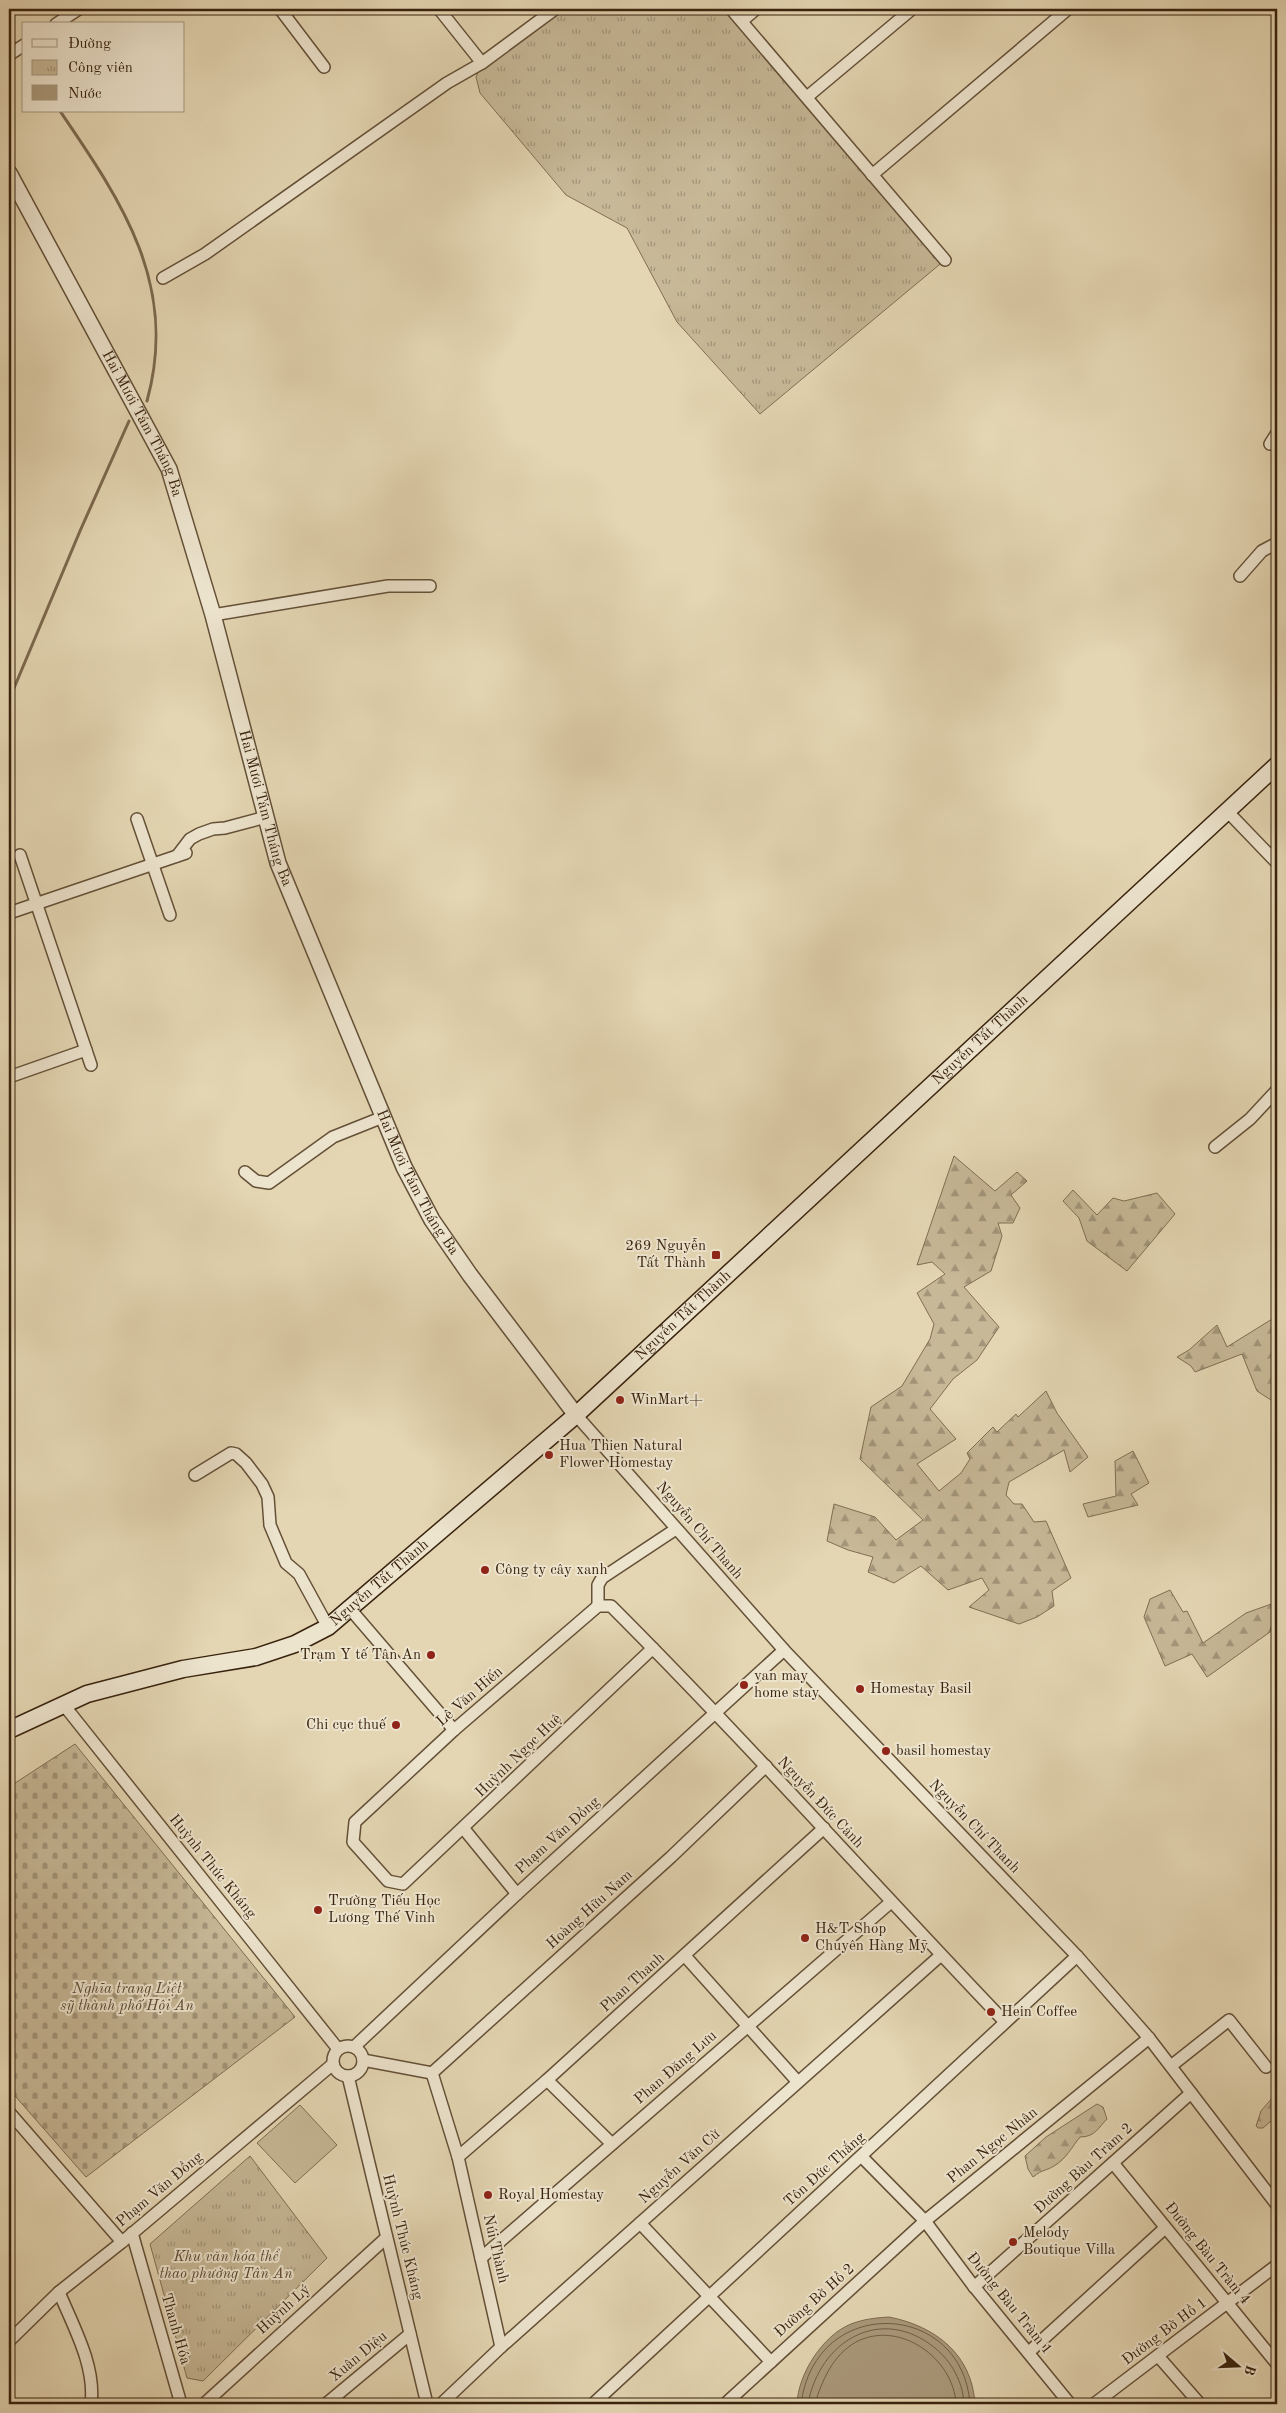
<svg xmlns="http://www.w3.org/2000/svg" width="1286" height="2413" viewBox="0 0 1286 2413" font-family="'Old Standard TT',serif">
<defs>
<pattern id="forest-firs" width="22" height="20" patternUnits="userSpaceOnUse" patternTransform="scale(1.25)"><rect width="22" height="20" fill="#c7b897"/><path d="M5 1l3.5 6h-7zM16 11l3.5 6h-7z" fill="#a3957a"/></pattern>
<pattern id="cemetery-stones" width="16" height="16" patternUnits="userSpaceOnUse" patternTransform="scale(1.25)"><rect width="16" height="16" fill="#c7b897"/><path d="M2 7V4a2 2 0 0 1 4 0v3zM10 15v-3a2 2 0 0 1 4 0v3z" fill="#a3957a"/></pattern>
<pattern id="park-tufts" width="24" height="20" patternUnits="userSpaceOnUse" patternTransform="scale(1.25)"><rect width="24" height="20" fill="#c7b897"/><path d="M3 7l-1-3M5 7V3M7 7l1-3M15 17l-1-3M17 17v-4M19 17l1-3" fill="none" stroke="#a3957a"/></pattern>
</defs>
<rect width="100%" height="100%" fill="#e4d6b3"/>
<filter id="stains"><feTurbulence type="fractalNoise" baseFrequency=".004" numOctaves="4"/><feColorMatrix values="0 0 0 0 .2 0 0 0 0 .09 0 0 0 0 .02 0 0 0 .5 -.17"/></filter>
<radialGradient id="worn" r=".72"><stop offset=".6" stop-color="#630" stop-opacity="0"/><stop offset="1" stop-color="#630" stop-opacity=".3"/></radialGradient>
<polygon fill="#c7b897" stroke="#806e52" points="300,2105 337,2145 295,2183 257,2143"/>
<g fill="url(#forest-firs)" stroke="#806e52">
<polygon points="954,1156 995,1191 1017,1172 1027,1181 1011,1195 1020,1208 1013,1223 998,1223 1002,1236 991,1271 964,1287 999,1327 977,1360 953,1379 930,1409 956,1439 917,1464 939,1491 961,1473 970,1459 967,1453 993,1427 997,1432 1016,1414 1018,1417 1046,1391 1057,1413 1088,1457 1070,1472 1064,1450 1009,1482 1006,1495 1014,1504 1022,1504 1034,1522 1046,1521 1071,1578 1052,1591 1054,1606 1037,1617 1019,1624 969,1607 989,1590 982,1578 948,1590 921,1566 894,1583 868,1572 873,1557 848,1550 827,1541 834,1504 875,1517 896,1540 923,1520 860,1459 871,1407 902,1386 930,1339 934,1324 917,1293 945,1274 932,1262 917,1265"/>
<polygon points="1073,1190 1097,1215 1113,1198 1124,1201 1157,1193 1175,1214 1127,1271 1087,1241 1079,1218 1063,1201"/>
<polygon points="1277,1316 1277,1347 1275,1359 1277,1367 1277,1404 1257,1391 1242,1354 1195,1372 1191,1366 1177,1357 1189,1350 1217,1325 1227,1347"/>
<polygon points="1133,1451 1149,1483 1131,1494 1138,1505 1088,1517 1083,1504 1116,1496 1115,1461"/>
<polygon points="1170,1590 1183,1612 1187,1611 1203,1643 1246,1613 1277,1602 1270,1632 1207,1677 1192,1654 1165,1666 1144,1617 1150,1599"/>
<polygon points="1273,2097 1277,2102 1277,2116 1263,2128 1258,2128 1256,2126 1261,2111"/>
<path d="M 1097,2104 L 1103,2107 L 1107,2119 C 1098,2128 1095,2137 1080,2137 C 1072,2147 1066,2159 1054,2166 C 1046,2171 1043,2169 1033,2177 L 1028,2169 L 1025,2156 L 1046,2137 Z"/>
</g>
<polygon fill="url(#cemetery-stones)" stroke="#806e52" points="75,1744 295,2017 86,2177 9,2089 9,1787"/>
<g fill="url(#park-tufts)" stroke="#806e52">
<polygon points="558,9 731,9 945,260 760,414 677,322 627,228 566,195 480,93 476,77 482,63"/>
<polygon points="250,2156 327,2258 203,2381 187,2378 150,2244"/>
</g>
<path fill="#aa997b" stroke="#7d6a4f" d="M 889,2317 C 935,2326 972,2354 975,2404 L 797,2404 C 798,2374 823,2335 851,2324 C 864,2319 875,2318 889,2317 Z"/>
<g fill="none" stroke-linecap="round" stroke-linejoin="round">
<g stroke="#725e44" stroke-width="1">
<path d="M 801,2404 C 815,2293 963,2300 970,2404"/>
<path d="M 808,2404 C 819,2341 881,2304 935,2348 C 952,2362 963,2382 964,2404"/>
<path d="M 815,2404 C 822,2380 833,2355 856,2342 C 900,2319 954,2359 956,2404"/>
</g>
<g stroke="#7d6a4f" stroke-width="3">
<polyline points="9,34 15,44"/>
<path d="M 60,111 C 122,202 179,285 147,401"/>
<polyline points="9,700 80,531 129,421"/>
</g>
<defs>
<g id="minor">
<polyline points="280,9 324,67"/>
<polyline points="439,9 482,63 555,9"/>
<polyline points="731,9 945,260"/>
<polyline points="742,21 756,9"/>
<polyline points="56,24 79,9"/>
<polyline points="9,55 24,45"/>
<polyline points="807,97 912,9"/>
<polyline points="872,175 1068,9"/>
<polyline points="163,278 205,254 447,83 482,63"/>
<polyline points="1270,444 1277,433"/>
<polyline points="1240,576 1262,551 1277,543"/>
<polyline points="213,615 388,586 430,586"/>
<polyline points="1227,811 1277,863"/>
<polyline points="137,819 170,915"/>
<polyline points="20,855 91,1065"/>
<polyline points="177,856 190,839 199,834 213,829 225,828 266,817"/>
<polyline points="9,913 186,853"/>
<polyline points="9,1077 86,1050"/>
<polyline points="1215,1147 1250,1119 1277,1090"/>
<polyline points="245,1172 256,1181 269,1183 333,1137 383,1117"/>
<polyline points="576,1415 784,1650 1077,1956 1149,2038 1277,2205"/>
<polyline points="195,1475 231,1453 236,1454 246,1463 262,1484 268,1497 270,1525 286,1563 299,1574 328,1627"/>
<polyline points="598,1606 598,1585 602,1578 676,1529"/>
<polyline points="351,1610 454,1730"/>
<path d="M 653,1648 L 403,1884 L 388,1881 L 353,1842 L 355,1822 L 454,1730 L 598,1606 L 611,1606 C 746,1741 873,1884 1005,2022"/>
<polyline points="63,1704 338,2049"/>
<polyline points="464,1829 517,1894"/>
<polyline points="685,1956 797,2081"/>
<circle cx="348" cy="2061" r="15"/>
<polyline points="354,2047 517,1894 784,1650"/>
<polyline points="363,2060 432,2073"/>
<polyline points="1171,2066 1229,2020 1266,2067"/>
<polyline points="432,2073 671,1857 766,1766"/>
<polyline points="432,2073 458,2157 501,2347"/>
<polyline points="348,2076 427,2404"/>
<polyline points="547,2080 612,2144"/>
<polyline points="9,2112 122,2242"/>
<polyline points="458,2157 547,2080 824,1828"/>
<polyline points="862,2157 925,2221 972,2284 1070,2404"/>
<polyline points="1113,2163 1277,2364"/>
<polyline points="640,2223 771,2362"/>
<polyline points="132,2233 181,2404"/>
<polyline points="481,2258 891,1902"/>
<polyline points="974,2287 1191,2093"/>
<path d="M 59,2292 C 73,2326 96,2366 91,2404"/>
<polyline points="9,2341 59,2292 122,2242 333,2064"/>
<polyline points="1029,2352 1165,2228"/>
<polyline points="1158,2356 1200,2404"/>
<polyline points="204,2404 386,2238"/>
<polyline points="326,2404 410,2334"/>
<polyline points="441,2404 501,2347 941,1955"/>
<polyline points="593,2404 1077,1956"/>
<polyline points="725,2404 925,2221 1149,2038"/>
<polyline points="1094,2404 1277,2265"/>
</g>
<g id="tertiary">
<path id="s1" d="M 9,173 L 169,469 L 213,615 L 278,863 L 404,1167 L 432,1220 L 470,1275 L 576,1415"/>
</g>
<g id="secondary">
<path id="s2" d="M 9,1730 L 87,1694 L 183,1669 L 256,1657 L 295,1644 L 328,1627 L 576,1415 L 1277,765"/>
</g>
</defs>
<use href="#minor" stroke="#645037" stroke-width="14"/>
<use href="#tertiary" stroke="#645037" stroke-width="18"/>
<use href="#secondary" stroke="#39230e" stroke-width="19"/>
<use href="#minor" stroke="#ede4ce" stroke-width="11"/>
<use href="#tertiary" stroke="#ede4ce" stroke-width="15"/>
<use href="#secondary" stroke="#ede4ce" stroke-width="16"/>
</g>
<g fill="#8f2418" stroke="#ede4ce" stroke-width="2">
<rect x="711" y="1250" width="10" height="10" rx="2.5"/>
<circle cx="620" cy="1400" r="5"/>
<circle cx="549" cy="1455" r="5"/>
<circle cx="485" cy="1570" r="5"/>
<circle cx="431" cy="1655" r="5"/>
<circle cx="744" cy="1685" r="5"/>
<circle cx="860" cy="1689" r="5"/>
<circle cx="396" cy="1725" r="5"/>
<circle cx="886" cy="1751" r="5"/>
<circle cx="318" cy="1910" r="5"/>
<circle cx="805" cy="1938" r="5"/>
<circle cx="991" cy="2012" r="5"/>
<circle cx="488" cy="2195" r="5"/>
<circle cx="1013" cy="2242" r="5"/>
</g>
<g text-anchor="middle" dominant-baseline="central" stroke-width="4" stroke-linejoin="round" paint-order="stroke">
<g font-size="15" fill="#39230e" stroke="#ede4ce">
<text stroke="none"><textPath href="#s1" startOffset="284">Hai Mươi Tám Tháng Ba</textPath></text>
<text stroke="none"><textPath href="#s1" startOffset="689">Hai Mươi Tám Tháng Ba</textPath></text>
<text stroke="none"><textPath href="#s2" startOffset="1215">Nguyễn Tất Thành</textPath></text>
<text stroke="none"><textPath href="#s1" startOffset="1094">Hai Mươi Tám Tháng Ba</textPath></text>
<text stroke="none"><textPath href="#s2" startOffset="810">Nguyễn Tất Thành</textPath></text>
<text transform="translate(699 1531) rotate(49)">Nguyễn Chí Thanh</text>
<text stroke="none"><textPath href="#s2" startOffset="405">Nguyễn Tất Thành</textPath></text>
<text transform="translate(470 1697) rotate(-41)">Lê Văn Hiến</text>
<text transform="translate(519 1756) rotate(-44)">Huỳnh Ngọc Huệ</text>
<text transform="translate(820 1803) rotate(47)">Nguyễn Đức Cảnh</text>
<text transform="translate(974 1827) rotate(46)">Nguyễn Chí Thanh</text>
<text transform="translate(558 1836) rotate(-42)">Phạm Văn Đồng</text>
<text transform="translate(212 1867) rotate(51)">Huỳnh Thúc Kháng</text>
<text transform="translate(590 1910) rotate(-42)">Hoàng Hữu Nam</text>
<text transform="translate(633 1983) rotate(-42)">Phan Thanh</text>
<text transform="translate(676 2068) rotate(-41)">Phan Đăng Lưu</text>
<text transform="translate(993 2146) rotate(-39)">Phan Ngọc Nhân</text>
<text transform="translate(680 2167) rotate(-42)">Nguyễn Văn Cừ</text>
<text transform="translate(1084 2169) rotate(-42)">Đường Bàu Tràm 2</text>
<text transform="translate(825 2170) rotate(-42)">Tôn Đức Thắng</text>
<text transform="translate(160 2190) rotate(-40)">Phạm Văn Đồng</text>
<text transform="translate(402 2237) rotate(76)">Huỳnh Thúc Kháng</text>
<text transform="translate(495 2249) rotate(77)">Núi Thành</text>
<text transform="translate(1207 2254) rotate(51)">Đường Bàu Tràm 4</text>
<text transform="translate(815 2301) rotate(-42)">Đường Bờ Hồ 2</text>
<text transform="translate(1009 2304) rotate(51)">Đường Bàu Tràm 1</text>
<text transform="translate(284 2310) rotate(-42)">Huỳnh Lý</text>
<text transform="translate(175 2329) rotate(74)">Thanh Hóa</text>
<text transform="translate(1165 2332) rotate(-37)">Đường Bờ Hồ 1</text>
<text transform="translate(359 2357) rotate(-40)">Xuân Diệu</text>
</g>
<g font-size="15" fill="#39230e" stroke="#ede4ce" text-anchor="start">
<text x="706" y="1246" text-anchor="end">269 Nguyễn<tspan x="706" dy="17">Tất Thành</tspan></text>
<text x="630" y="1400">WinMart+</text>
<text x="559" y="1446">Hua Thien Natural<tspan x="559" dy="17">Flower Homestay</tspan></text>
<text x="495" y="1570">Công ty cây xanh</text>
<text x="421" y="1655" text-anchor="end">Trạm Y tế Tân An</text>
<text x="754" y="1676">van may<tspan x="754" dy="17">home stay</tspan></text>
<text x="870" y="1689">Homestay Basil</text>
<text x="386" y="1725" text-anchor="end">Chi cục thuế</text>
<text x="896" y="1751">basil homestay</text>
<text x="328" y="1901">Trường Tiếu Học<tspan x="328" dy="17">Lương Thế Vinh</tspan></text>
<text x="815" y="1929">H&amp;T Shop<tspan x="815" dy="17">Chuyên Hàng Mỹ</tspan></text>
<text x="1001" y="2012">Hein Coffee</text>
<text x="498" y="2195">Royal Homestay</text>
<text x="1023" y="2233">Melody<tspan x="1023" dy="17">Boutique Villa</tspan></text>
</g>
<g font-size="15" font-style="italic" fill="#5c4830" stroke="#ede4ce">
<text x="127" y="1989">Nghĩa trang Liệt<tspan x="127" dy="17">sỹ thành phố Hội An</tspan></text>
<text x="226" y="2257">Khu văn hóa thể<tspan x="226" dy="17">thao phường Tân An</tspan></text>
</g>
</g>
<rect width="1286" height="2413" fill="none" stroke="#e4d6b3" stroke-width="30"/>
<rect x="10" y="10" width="1266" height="2393" fill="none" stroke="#39230e" stroke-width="2.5"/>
<rect x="15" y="15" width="1256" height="2383" fill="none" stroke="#39230e"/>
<rect x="22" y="22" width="162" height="90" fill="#ede4ce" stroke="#a59781"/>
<rect x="32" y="39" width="25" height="8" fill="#ede4ce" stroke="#a59781"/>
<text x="68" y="48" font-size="15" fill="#39230e">Đường</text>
<rect x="32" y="60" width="25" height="15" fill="url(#park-tufts)" stroke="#a59781"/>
<text x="68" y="72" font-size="15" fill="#39230e">Công viên</text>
<rect x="32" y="85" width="25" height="15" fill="#aa997b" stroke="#a59781"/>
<text x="68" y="98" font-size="15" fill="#39230e">Nước</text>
<g transform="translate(1238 2366) rotate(109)" stroke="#ede4ce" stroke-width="4" paint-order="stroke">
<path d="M0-4L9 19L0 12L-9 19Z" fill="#39230e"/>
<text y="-8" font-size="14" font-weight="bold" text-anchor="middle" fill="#39230e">B</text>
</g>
<rect width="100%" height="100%" filter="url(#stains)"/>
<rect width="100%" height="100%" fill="url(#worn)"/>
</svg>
